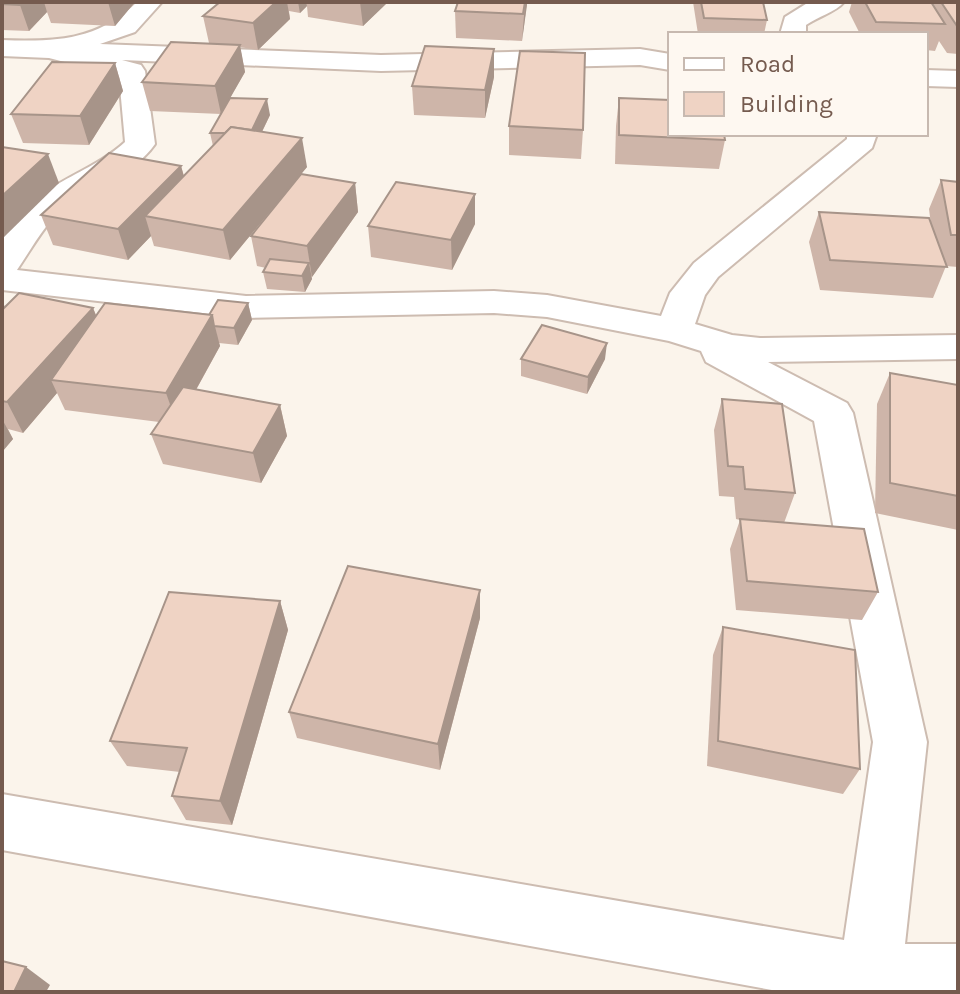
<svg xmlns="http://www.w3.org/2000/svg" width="960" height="994" viewBox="0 0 960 994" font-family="Karla,sans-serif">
<rect width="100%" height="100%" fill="#fbf4eb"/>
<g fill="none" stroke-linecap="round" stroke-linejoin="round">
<defs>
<g id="minor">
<path d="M 137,2 L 162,2 L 135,32 L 100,44 L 381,55 L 640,49 L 670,54 L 670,70 L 640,65 L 381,71 L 122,60 L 141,65 L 145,71 L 155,144 C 135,173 99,182 72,201 C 47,219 34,245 17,270 L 246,296 L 494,291 L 547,295 L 661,316 L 670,293 L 694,263 L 847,139 L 847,134 L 877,134 L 872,148 L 718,277 L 705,295 L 695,324 L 732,335 L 760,338 L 958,335 L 958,359 L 768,362 L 847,403 L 853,413 L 927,742 L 905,944 L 958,944 L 958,992 L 783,992 L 2,850 L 2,794 L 844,940 L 873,742 L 814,421 L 706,362 L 701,351 L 669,341 L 547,317 L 494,313 L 246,318 L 2,290 C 2,275 0,252 3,239 C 26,186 87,177 125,142 L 119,76 L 49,58 L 2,56 L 2,40 C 54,42 98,41 137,2 Z"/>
<path d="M 809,2 L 844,2 C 836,12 817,17 806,25 L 806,34 L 780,34 L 785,17 Z"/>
<polygon points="926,70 958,71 958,87 926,86"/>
</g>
</defs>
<use href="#minor" stroke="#cdbcb1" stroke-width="4"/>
<use href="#minor" fill="#fff" fill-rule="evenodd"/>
</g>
<g fill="#ceb5a9">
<polygon points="2,2 135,2 115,26 51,23 47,12 29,31 2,30"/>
<polygon points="220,2 388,2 363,26 308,17 307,6 300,13 289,11 290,19 258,50 240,47 245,72 230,98 270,115 262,132 307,167 301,174 355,183 358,212 312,277 311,276 312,279 305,292 267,289 263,272 266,268 257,266 251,236 284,194 230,260 154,246 151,236 128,260 53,245 41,215 181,166 184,176 213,146 210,133 221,114 150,111 142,82 209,43 203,16"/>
<polygon points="527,2 522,41 456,38 455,11"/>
<polygon points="693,2 763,2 767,20 764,34 698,34"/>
<polygon points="852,2 958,2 958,54 947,53 939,41 935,51 926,50 926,34 860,34 849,12"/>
<polygon points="494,49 494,77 485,118 414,115 412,86"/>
<polygon points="115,63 123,91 89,145 23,143 11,114"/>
<polygon points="619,98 725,140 719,169 615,164 616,126"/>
<polygon points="509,126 583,130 581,159 509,155"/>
<polygon points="941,180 958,182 958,267 946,266 933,298 820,290 809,242 819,212 931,225 929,209"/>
<polygon points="475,194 475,224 452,270 371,257 368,226"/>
<polygon points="2,300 5,307 93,308 96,315 209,315 248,303 252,320 238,345 219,343 220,346 196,390 280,405 287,436 261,483 163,464 151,434 159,422 65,410 57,393 23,433 8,429 13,439 2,452"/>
<polygon points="521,359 605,359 587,394 521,376"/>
<polygon points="890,373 958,385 958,530 875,513 877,404"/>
<polygon points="722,399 795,493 784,523 878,592 862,620 736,610 730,549 740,520 736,519 734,497 719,496 714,430"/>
<polygon points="280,601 288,630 232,825 186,820 172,796 180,772 127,766 110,741"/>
<polygon points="480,618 440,770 297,738 289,712"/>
<polygon points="723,627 860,769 843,794 707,766 713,655"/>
</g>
<g fill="#a79489">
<polygon points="23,2 44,2 47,12 29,31 20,5"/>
<polygon points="108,2 135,2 115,26"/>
<polygon points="276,2 287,2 290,19 258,50 253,23"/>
<polygon points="298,2 306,2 307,6 300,13"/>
<polygon points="360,2 388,2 363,26"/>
<polygon points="525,2 527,2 527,5 522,41"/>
<polygon points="240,45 245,72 221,114 215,86"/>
<polygon points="494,49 494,77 485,118 485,90"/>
<polygon points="115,63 123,91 89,145 80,116"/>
<polygon points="267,99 270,115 253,150 250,135"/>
<polygon points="302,138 307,167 230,260 223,230"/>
<polygon points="48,154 59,183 2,239 2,196"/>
<polygon points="181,166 189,195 145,216 151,236 128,260 118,229"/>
<polygon points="355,183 358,212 312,277 307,246"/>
<polygon points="475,194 475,224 452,270 451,240"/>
<polygon points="309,263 312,279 305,292 302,276"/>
<polygon points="248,303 252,320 238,345 234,328"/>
<polygon points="93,308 105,338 51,380 57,393 23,433 7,402"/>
<polygon points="212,315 220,346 177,424 166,393"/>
<polygon points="607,343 605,359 587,394 588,377"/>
<polygon points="280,405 287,436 261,483 253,453"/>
<polygon points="2,419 13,439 2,452"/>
<polygon points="480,590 480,618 440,770 438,744"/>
<polygon points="280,601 288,630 232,825 220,801"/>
<polygon points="26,967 50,985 46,992 14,992"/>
</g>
<g fill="#efd3c4" stroke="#a79489" stroke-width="2">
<polygon points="2,2 23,2 20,5 2,4"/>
<polygon points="220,2 276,2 253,23 203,16"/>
<polygon points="458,2 525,2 523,14 455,11"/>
<polygon points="701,2 763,2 767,20 704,18"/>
<polygon points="865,2 931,2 945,24 876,22"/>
<polygon points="941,2 958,2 958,26 957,26"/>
<polygon points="171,42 240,45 215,86 142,82"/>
<polygon points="425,46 494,49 485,90 412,86"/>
<polygon points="520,51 585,53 583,130 509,126"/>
<polygon points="52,62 115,63 80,116 11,114"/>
<polygon points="230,98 267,99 252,130 231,127 225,133 210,133"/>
<polygon points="619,98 670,100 670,134 724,134 725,140 619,135"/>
<polygon points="231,127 302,138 223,230 145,216"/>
<polygon points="2,147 48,154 2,196"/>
<polygon points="109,153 181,166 118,229 41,215"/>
<polygon points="301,174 355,183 307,246 251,236"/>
<polygon points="941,180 958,182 958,235 951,235"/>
<polygon points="396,182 475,194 451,240 368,226"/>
<polygon points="819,212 929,218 947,267 830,260"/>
<polygon points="270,259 309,263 302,276 263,272"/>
<polygon points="19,293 93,308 7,402 2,401 2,310"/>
<polygon points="218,300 248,303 234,328 214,326 212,315 209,315"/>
<polygon points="105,303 212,315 166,393 51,380"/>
<polygon points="542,325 607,343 588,377 521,359"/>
<polygon points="890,373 958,385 958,496 890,483"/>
<polygon points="183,387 280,405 253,453 151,434"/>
<polygon points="722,399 782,404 795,493 745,489 743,467 728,466"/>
<polygon points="740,519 864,529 878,592 747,581"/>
<polygon points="348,566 480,590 438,744 289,712"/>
<polygon points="169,592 280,601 220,801 172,796 187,748 110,741"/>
<polygon points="723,627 855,650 860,769 718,741"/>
<polygon points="2,961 26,967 14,992 2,992"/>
</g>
<rect width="960" height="994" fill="none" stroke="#755b4f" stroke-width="8"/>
<rect x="668" y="32" width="260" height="104" fill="#fef8f1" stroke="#c7b9b0" stroke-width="2"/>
<rect x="684" y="58" width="40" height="12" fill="#ffffff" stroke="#c7b9b0" stroke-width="2"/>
<text x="740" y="72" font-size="24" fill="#755b4f">Road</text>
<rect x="684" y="92" width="40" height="24" fill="#efd3c4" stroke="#c7b9b0" stroke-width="2"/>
<text x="740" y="112" font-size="24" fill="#755b4f">Building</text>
</svg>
